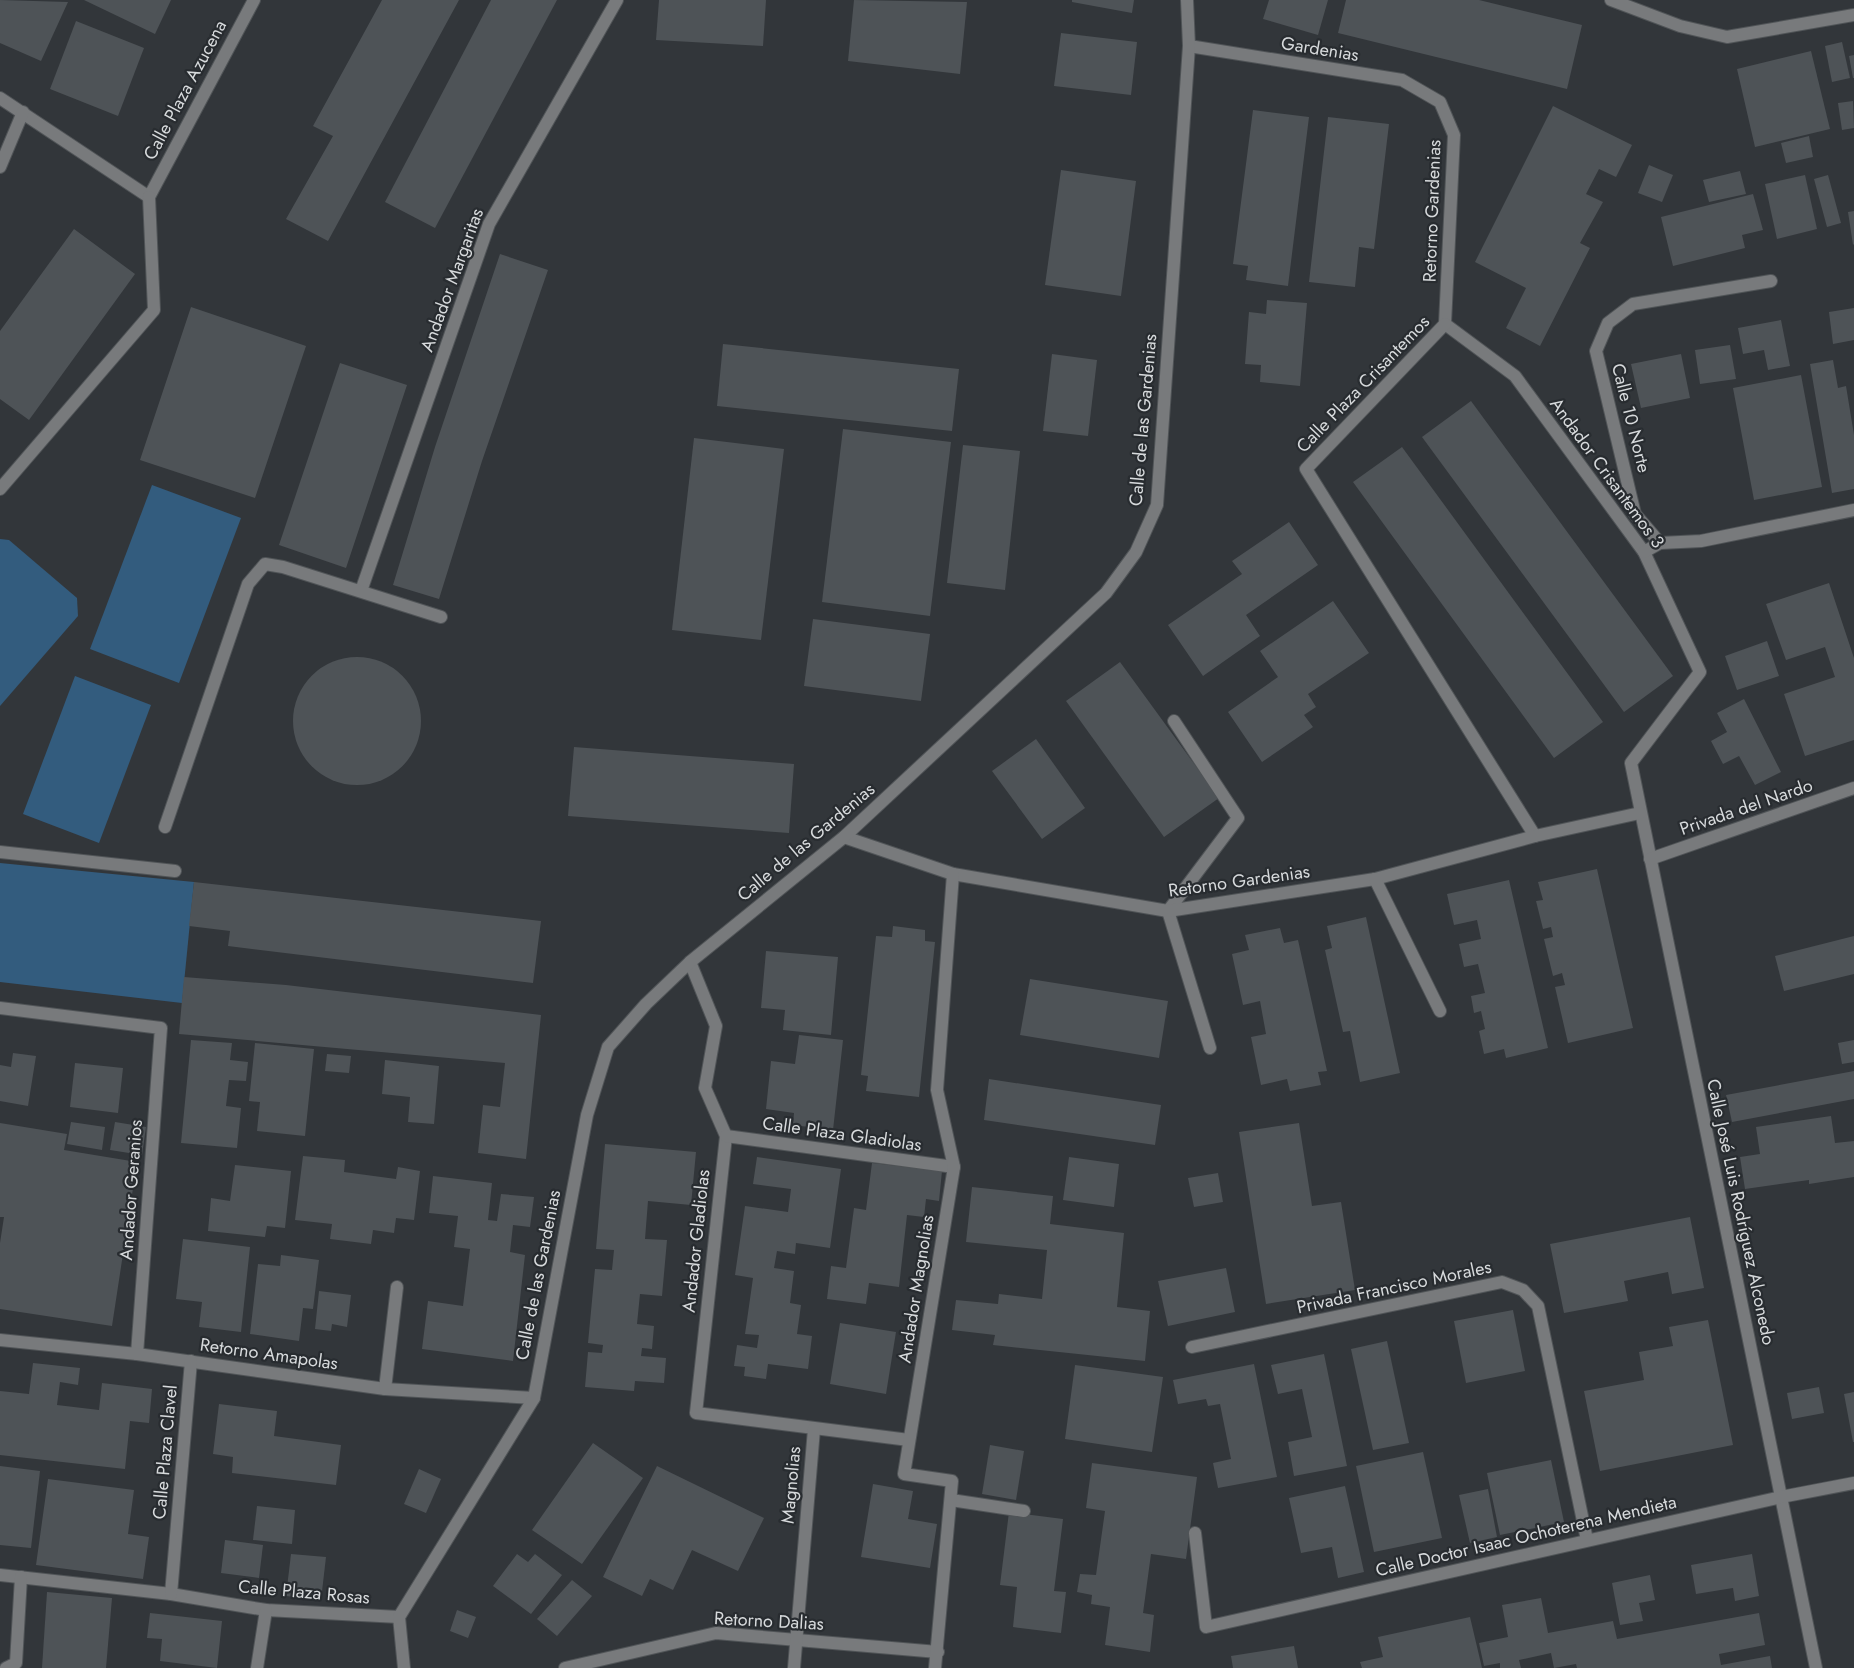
<svg xmlns="http://www.w3.org/2000/svg" width="1854" height="1668" viewBox="0 0 1854 1668" font-family="Jost,sans-serif">
<rect width="100%" height="100%" fill="#32363a"/>
<g fill="#335c7e">
<polygon points="152,485 241,518 179,683 90,649"/>
<polygon points="0,539 9,540 77,598 78,616 0,706"/>
<polygon points="75,676 151,705 99,843 23,814"/>
<polygon points="0,863 194,882 182,1003 0,982"/>
</g>
<g fill="#4e5357">
<polygon points="0,0 68,2 41,61 0,43"/>
<polygon points="84,0 171,0 155,34"/>
<polygon points="382,0 459,0 328,241 286,219 333,136 313,126"/>
<polygon points="491,0 557,0 435,228 385,202"/>
<polygon points="659,0 766,0 763,46 656,40"/>
<polygon points="854,0 967,2 960,74 848,61"/>
<polygon points="1072,0 1134,0 1132,13 1072,2"/>
<polygon points="1269,0 1328,0 1318,35 1263,19"/>
<polygon points="1346,0 1479,0 1582,25 1567,89 1338,33"/>
<polygon points="76,21 144,48 118,116 50,89"/>
<polygon points="1061,33 1137,42 1131,95 1054,86"/>
<polygon points="1842,42 1850,78 1832,82 1825,46"/>
<polygon points="1811,51 1830,129 1755,147 1737,69"/>
<polygon points="1854,55 1854,78 1853,78 1849,56"/>
<polygon points="1853,101 1854,128 1842,130 1838,103"/>
<polygon points="1553,106 1632,145 1616,177 1599,169 1586,194 1603,202 1580,243 1590,248 1540,346 1506,328 1526,288 1475,262"/>
<polygon points="1253,110 1309,117 1288,286 1246,280 1248,266 1233,264"/>
<polygon points="1328,117 1389,124 1374,249 1359,247 1355,287 1309,282"/>
<polygon points="1809,136 1813,157 1786,163 1781,143"/>
<polygon points="1649,165 1673,175 1662,202 1638,193"/>
<polygon points="1061,170 1136,181 1121,296 1045,285"/>
<polygon points="1740,171 1746,194 1709,202 1703,180"/>
<polygon points="1805,175 1817,229 1777,239 1765,184"/>
<polygon points="1828,175 1841,223 1827,227 1814,179"/>
<polygon points="1753,194 1763,230 1742,235 1745,248 1673,266 1661,217"/>
<polygon points="1854,211 1854,244 1853,245 1848,212"/>
<polygon points="74,229 135,274 29,420 0,399 0,331"/>
<polygon points="500,254 548,270 482,461 439,599 393,585 435,447"/>
<polygon points="1267,300 1307,303 1300,386 1260,382 1261,365 1245,364 1249,312 1266,314"/>
<polygon points="191,307 306,346 255,498 140,460"/>
<polygon points="1854,308 1854,340 1833,344 1829,312"/>
<polygon points="1781,320 1790,366 1768,370 1764,350 1743,354 1738,328"/>
<polygon points="723,344 959,369 952,431 717,406"/>
<polygon points="1730,345 1736,379 1700,384 1695,350"/>
<polygon points="1052,354 1097,360 1088,436 1043,431"/>
<polygon points="1681,354 1690,398 1641,408 1631,364"/>
<polygon points="1833,360 1838,388 1846,386 1854,435 1854,489 1832,493 1810,364"/>
<polygon points="340,363 407,385 346,568 279,545"/>
<polygon points="1801,375 1822,487 1754,500 1733,388"/>
<polygon points="1471,401 1673,676 1624,712 1422,437"/>
<polygon points="843,429 951,442 930,616 822,602"/>
<polygon points="694,438 784,449 761,640 672,630"/>
<polygon points="963,445 1020,451 1005,590 947,583"/>
<polygon points="1402,447 1603,722 1554,758 1353,482"/>
<polygon points="1289,522 1318,565 1246,615 1260,636 1203,676 1168,625 1242,574 1232,561"/>
<polygon points="1829,583 1854,658 1854,740 1805,756 1784,694 1835,677 1825,647 1786,660 1766,604"/>
<polygon points="1333,601 1369,653 1308,694 1316,707 1304,715 1313,727 1262,762 1228,712 1278,677 1260,651"/>
<polygon points="813,619 930,634 921,701 804,686"/>
<polygon points="1767,641 1779,676 1737,690 1725,656"/>
<circle cx="357" cy="721" r="64"/>
<polygon points="1120,662 1219,798 1164,837 1066,701"/>
<polygon points="1744,699 1781,772 1755,785 1739,756 1723,764 1711,741 1727,732 1717,713"/>
<polygon points="1036,739 1085,808 1042,839 992,771"/>
<polygon points="574,747 794,764 789,833 568,816"/>
<polygon points="1597,869 1633,1028 1568,1043 1555,987 1565,985 1562,973 1553,976 1544,939 1553,937 1551,927 1543,929 1536,901 1543,900 1538,882"/>
<polygon points="1509,880 1548,1048 1506,1058 1504,1049 1484,1054 1479,1031 1485,1029 1481,1011 1474,1013 1471,996 1485,993 1478,964 1464,967 1459,944 1481,939 1477,920 1454,925 1447,894"/>
<polygon points="194,882 541,921 533,983 228,946 230,931 189,926"/>
<polygon points="1366,917 1400,1073 1360,1082 1350,1031 1343,1032 1325,950 1332,948 1327,926"/>
<polygon points="893,926 925,930 925,941 935,942 919,1097 866,1091 868,1076 861,1075 876,936 892,937"/>
<polygon points="1280,928 1284,943 1298,940 1327,1071 1318,1072 1321,1085 1290,1091 1287,1079 1261,1085 1251,1037 1266,1034 1260,1001 1243,1005 1232,954 1249,950 1245,935"/>
<polygon points="1854,936 1854,974 1784,991 1775,956"/>
<polygon points="766,951 838,957 831,1035 783,1030 785,1010 761,1008"/>
<polygon points="184,977 286,985 541,1015 526,1159 478,1153 483,1105 500,1107 505,1063 179,1034"/>
<polygon points="1030,979 1168,1001 1159,1058 1020,1035"/>
<polygon points="799,1035 843,1040 833,1130 793,1125 794,1113 766,1109 771,1061 795,1064"/>
<polygon points="191,1040 232,1043 230,1060 248,1062 246,1081 229,1080 226,1106 241,1108 237,1148 181,1143"/>
<polygon points="1854,1040 1854,1062 1842,1064 1838,1043"/>
<polygon points="255,1043 314,1049 305,1136 257,1131 260,1102 249,1101"/>
<polygon points="13,1053 36,1056 28,1106 0,1101 0,1065 11,1067"/>
<polygon points="327,1054 351,1056 349,1073 325,1071"/>
<polygon points="385,1060 439,1066 434,1124 408,1122 410,1097 382,1094"/>
<polygon points="75,1063 123,1068 118,1113 70,1107"/>
<polygon points="1854,1071 1854,1099 1732,1122 1726,1095"/>
<polygon points="989,1079 1161,1105 1155,1145 984,1120"/>
<polygon points="1831,1116 1835,1143 1854,1141 1854,1177 1809,1184 1809,1180 1745,1189 1740,1157 1760,1154 1756,1127"/>
<polygon points="71,1122 105,1127 102,1150 67,1144"/>
<polygon points="115,1122 146,1127 142,1155 110,1150"/>
<polygon points="0,1123 67,1134 64,1150 137,1162 112,1326 0,1309 0,1243 4,1217 0,1217"/>
<polygon points="1299,1123 1312,1206 1341,1202 1355,1290 1266,1304 1239,1132"/>
<polygon points="605,1144 696,1152 691,1205 648,1201 645,1239 667,1240 662,1296 640,1294 637,1324 654,1326 652,1349 642,1348 641,1356 666,1358 664,1383 635,1381 634,1391 585,1387 588,1352 602,1353 603,1345 588,1343 595,1269 612,1270 614,1250 596,1249"/>
<polygon points="303,1156 345,1160 344,1172 396,1179 398,1167 420,1171 414,1220 396,1218 394,1233 373,1230 371,1244 330,1239 332,1224 295,1220"/>
<polygon points="757,1157 841,1169 830,1248 796,1243 795,1254 777,1251 774,1268 794,1271 790,1303 801,1305 797,1334 812,1336 808,1369 768,1364 766,1379 744,1376 745,1367 734,1366 737,1345 757,1348 759,1335 745,1334 753,1278 735,1275 745,1206 788,1212 791,1189 753,1184"/>
<polygon points="1069,1157 1119,1164 1114,1207 1063,1200"/>
<polygon points="872,1163 942,1171 939,1201 926,1199 924,1217 907,1215 899,1287 869,1283 866,1304 827,1299 831,1266 846,1268 854,1208 866,1210"/>
<polygon points="235,1165 291,1171 285,1228 267,1226 265,1237 208,1231 211,1198 230,1201"/>
<polygon points="1218,1173 1223,1202 1194,1207 1188,1178"/>
<polygon points="433,1176 492,1183 488,1220 497,1221 501,1194 534,1197 530,1227 513,1225 510,1252 525,1255 513,1361 422,1349 428,1301 463,1306 470,1249 454,1247 458,1216 429,1213"/>
<polygon points="972,1187 1053,1196 1050,1224 1124,1233 1117,1307 1150,1311 1145,1361 993,1345 995,1335 952,1330 956,1300 998,1304 999,1294 1042,1299 1047,1250 966,1242"/>
<polygon points="1690,1217 1704,1288 1672,1294 1668,1272 1624,1281 1628,1301 1564,1313 1550,1244"/>
<polygon points="183,1239 250,1247 241,1332 199,1327 202,1302 176,1299"/>
<polygon points="281,1255 319,1260 313,1309 303,1308 299,1341 250,1334 258,1264 280,1266"/>
<polygon points="1226,1268 1235,1312 1168,1326 1158,1281"/>
<polygon points="319,1291 351,1295 347,1327 332,1324 331,1331 315,1329"/>
<polygon points="1513,1310 1525,1371 1466,1383 1454,1321"/>
<polygon points="1708,1320 1733,1445 1600,1471 1584,1391 1644,1380 1639,1352 1673,1346 1669,1327"/>
<polygon points="840,1323 896,1332 886,1394 830,1384"/>
<polygon points="1387,1341 1409,1443 1373,1450 1351,1349"/>
<polygon points="1324,1354 1347,1466 1294,1476 1288,1442 1312,1437 1302,1389 1278,1394 1271,1365"/>
<polygon points="33,1363 80,1368 78,1385 60,1382 57,1405 99,1410 102,1383 152,1389 149,1423 130,1421 125,1469 0,1455 0,1391 29,1394"/>
<polygon points="1254,1364 1277,1477 1218,1488 1213,1463 1231,1459 1220,1404 1208,1406 1206,1399 1178,1404 1173,1380"/>
<polygon points="1075,1365 1163,1377 1152,1452 1065,1439"/>
<polygon points="1819,1387 1824,1413 1792,1419 1787,1393"/>
<polygon points="1854,1392 1854,1442 1853,1442 1844,1394"/>
<polygon points="219,1404 277,1411 274,1436 341,1445 336,1485 232,1473 233,1457 213,1454"/>
<polygon points="593,1443 643,1478 582,1564 532,1530"/>
<polygon points="990,1445 1024,1451 1016,1500 982,1494"/>
<polygon points="1423,1452 1442,1538 1374,1552 1356,1466"/>
<polygon points="1551,1460 1564,1522 1500,1535 1487,1473"/>
<polygon points="1092,1463 1197,1477 1186,1559 1151,1554 1143,1613 1154,1615 1150,1652 1105,1645 1110,1607 1091,1604 1092,1595 1077,1592 1080,1574 1096,1575 1105,1511 1086,1508"/>
<polygon points="0,1466 40,1471 31,1548 0,1545"/>
<polygon points="657,1466 764,1518 738,1571 692,1550 673,1590 650,1579 642,1596 603,1577"/>
<polygon points="419,1469 441,1479 426,1513 404,1504"/>
<polygon points="48,1479 134,1490 128,1534 149,1537 143,1579 36,1565"/>
<polygon points="873,1484 913,1491 908,1519 937,1524 930,1568 861,1557"/>
<polygon points="1345,1486 1364,1572 1338,1578 1332,1547 1301,1553 1289,1498"/>
<polygon points="1488,1489 1497,1537 1470,1543 1459,1495"/>
<polygon points="257,1506 295,1510 292,1544 253,1540"/>
<polygon points="1009,1512 1063,1519 1054,1591 1066,1592 1061,1633 1013,1627 1017,1587 1000,1585"/>
<polygon points="225,1540 263,1545 259,1578 221,1573"/>
<polygon points="291,1554 326,1557 321,1600 286,1596"/>
<polygon points="517,1554 528,1562 535,1554 562,1575 531,1614 493,1586"/>
<polygon points="1752,1554 1759,1596 1735,1601 1733,1588 1696,1594 1691,1565"/>
<polygon points="1650,1575 1655,1600 1639,1603 1643,1621 1620,1625 1612,1583"/>
<polygon points="572,1580 592,1596 557,1636 537,1619"/>
<polygon points="47,1592 112,1598 106,1668 42,1668"/>
<polygon points="1541,1598 1548,1633 1613,1621 1617,1639 1759,1613 1765,1645 1719,1654 1721,1665 1770,1656 1772,1668 1577,1668 1576,1664 1554,1668 1551,1653 1519,1660 1521,1668 1500,1668 1500,1663 1484,1666 1479,1643 1508,1637 1502,1605"/>
<polygon points="457,1610 476,1617 468,1638 450,1631"/>
<polygon points="150,1613 222,1621 217,1668 160,1661 162,1639 147,1638"/>
<polygon points="1470,1617 1482,1668 1362,1668 1360,1662 1383,1657 1378,1637"/>
<polygon points="1294,1646 1298,1668 1233,1668 1231,1656"/>
</g>
<g fill="none" stroke-linecap="round" stroke-linejoin="round">
<defs>
<g id="street">
<polyline points="1611,0 1680,26 1727,37 1854,15"/>
<polyline points="1189,46 1402,80 1440,102 1454,135 1445,324"/>
<polyline points="0,98 149,197"/>
<polyline points="0,167 23,112"/>
<polyline points="149,197 254,0"/>
<polyline points="1445,324 1515,376 1644,552 1700,672 1631,763 1816,1668"/>
<polyline points="1445,324 1306,469 1535,836"/>
<polyline points="0,489 154,310 149,197"/>
<polyline points="1660,543 1635,514 1596,351 1608,323 1633,304 1771,281"/>
<polyline points="1644,552 1660,543 1701,541 1854,510"/>
<polyline points="361,591 489,224 617,0"/>
<polyline points="1174,721 1238,818 1168,911 1210,1048"/>
<polyline points="165,827 248,584 265,564 283,567 441,617"/>
<polyline points="844,837 953,874 1168,911 1375,879 1535,836 1640,813"/>
<polyline points="0,852 175,871"/>
<polyline points="1650,859 1854,788"/>
<polyline points="1375,879 1440,1011"/>
<polyline points="690,962 716,1026 705,1088 726,1136 696,1413 909,1440"/>
<polyline points="0,1008 161,1028 137,1354"/>
<polyline points="726,1136 954,1167"/>
<polyline points="0,1340 137,1354 385,1389 534,1398"/>
<polyline points="1192,1347 1502,1282 1523,1290 1538,1306 1587,1540"/>
<polyline points="385,1389 397,1287"/>
<polyline points="951,1500 1024,1511"/>
<polyline points="1195,1533 1206,1627 1781,1497 1854,1483"/>
<polyline points="0,1575 171,1594 266,1610 399,1617"/>
<polyline points="171,1594 191,1361"/>
<polyline points="6,1668 16,1663 21,1577"/>
<polyline points="257,1668 266,1610"/>
<polyline points="404,1668 399,1617 534,1398 587,1115 608,1047 646,1004 690,962 844,837 1106,593 1136,552 1157,505 1189,46 1187,0"/>
<polyline points="565,1668 716,1633 938,1652"/>
<polyline points="794,1668 814,1429"/>
<polyline points="935,1668 952,1481 904,1474 954,1167 937,1090 953,874"/>
</g>
</defs>
<use href="#street" stroke="#505457" stroke-width="14"/>
<use href="#street" stroke="#787a7c" stroke-width="12"/>
</g>
<g text-anchor="middle" dominant-baseline="central" stroke-width="4.5" stroke-linejoin="round" paint-order="stroke">
<g font-size="18" fill="#d7dadc" stroke="#282c30">
<text transform="translate(1320 49) rotate(9)">Gardenias</text>
<text transform="translate(185 90) rotate(-62)">Calle Plaza Azucena</text>
<text transform="translate(1432 211) rotate(-88)">Retorno Gardenias</text>
<text transform="translate(452 280) rotate(-70)">Andador Margaritas</text>
<text transform="translate(1363 384) rotate(-46)">Calle Plaza Crisantemos</text>
<text transform="translate(1631 418) rotate(76)">Calle 10 Norte</text>
<text transform="translate(1143 420) rotate(-85)">Calle de las Gardenias</text>
<text transform="translate(1607 473) rotate(54)">Andador Crisantemos 3</text>
<text transform="translate(1746 807) rotate(-19)">Privada del Nardo</text>
<text transform="translate(806 842) rotate(-40)">Calle de las Gardenias</text>
<text transform="translate(1239 881) rotate(-8)">Retorno Gardenias</text>
<text transform="translate(842 1134) rotate(8)">Calle Plaza Gladiolas</text>
<text transform="translate(131 1190) rotate(-86)">Andador Geranios</text>
<text transform="translate(1741 1212) rotate(78)">Calle José Luis Rodríguez Alconedo</text>
<text transform="translate(696 1241) rotate(-84)">Andador Gladiolas</text>
<text transform="translate(538 1275) rotate(-79)">Calle de las Gardenias</text>
<text transform="translate(1394 1287) rotate(-12)">Privada Francisco Morales</text>
<text transform="translate(916 1289) rotate(-81)">Andador Magnolias</text>
<text transform="translate(269 1354) rotate(8)">Retorno Amapolas</text>
<text transform="translate(165 1452) rotate(-85)">Calle Plaza Clavel</text>
<text transform="translate(791 1485) rotate(-85)">Magnolias</text>
<text transform="translate(1526 1536) rotate(-13)">Calle Doctor Isaac Ochoterena Mendieta</text>
<text transform="translate(304 1592) rotate(5)">Calle Plaza Rosas</text>
<text transform="translate(769 1621) rotate(3)">Retorno Dalias</text>
</g>
</g>
</svg>
